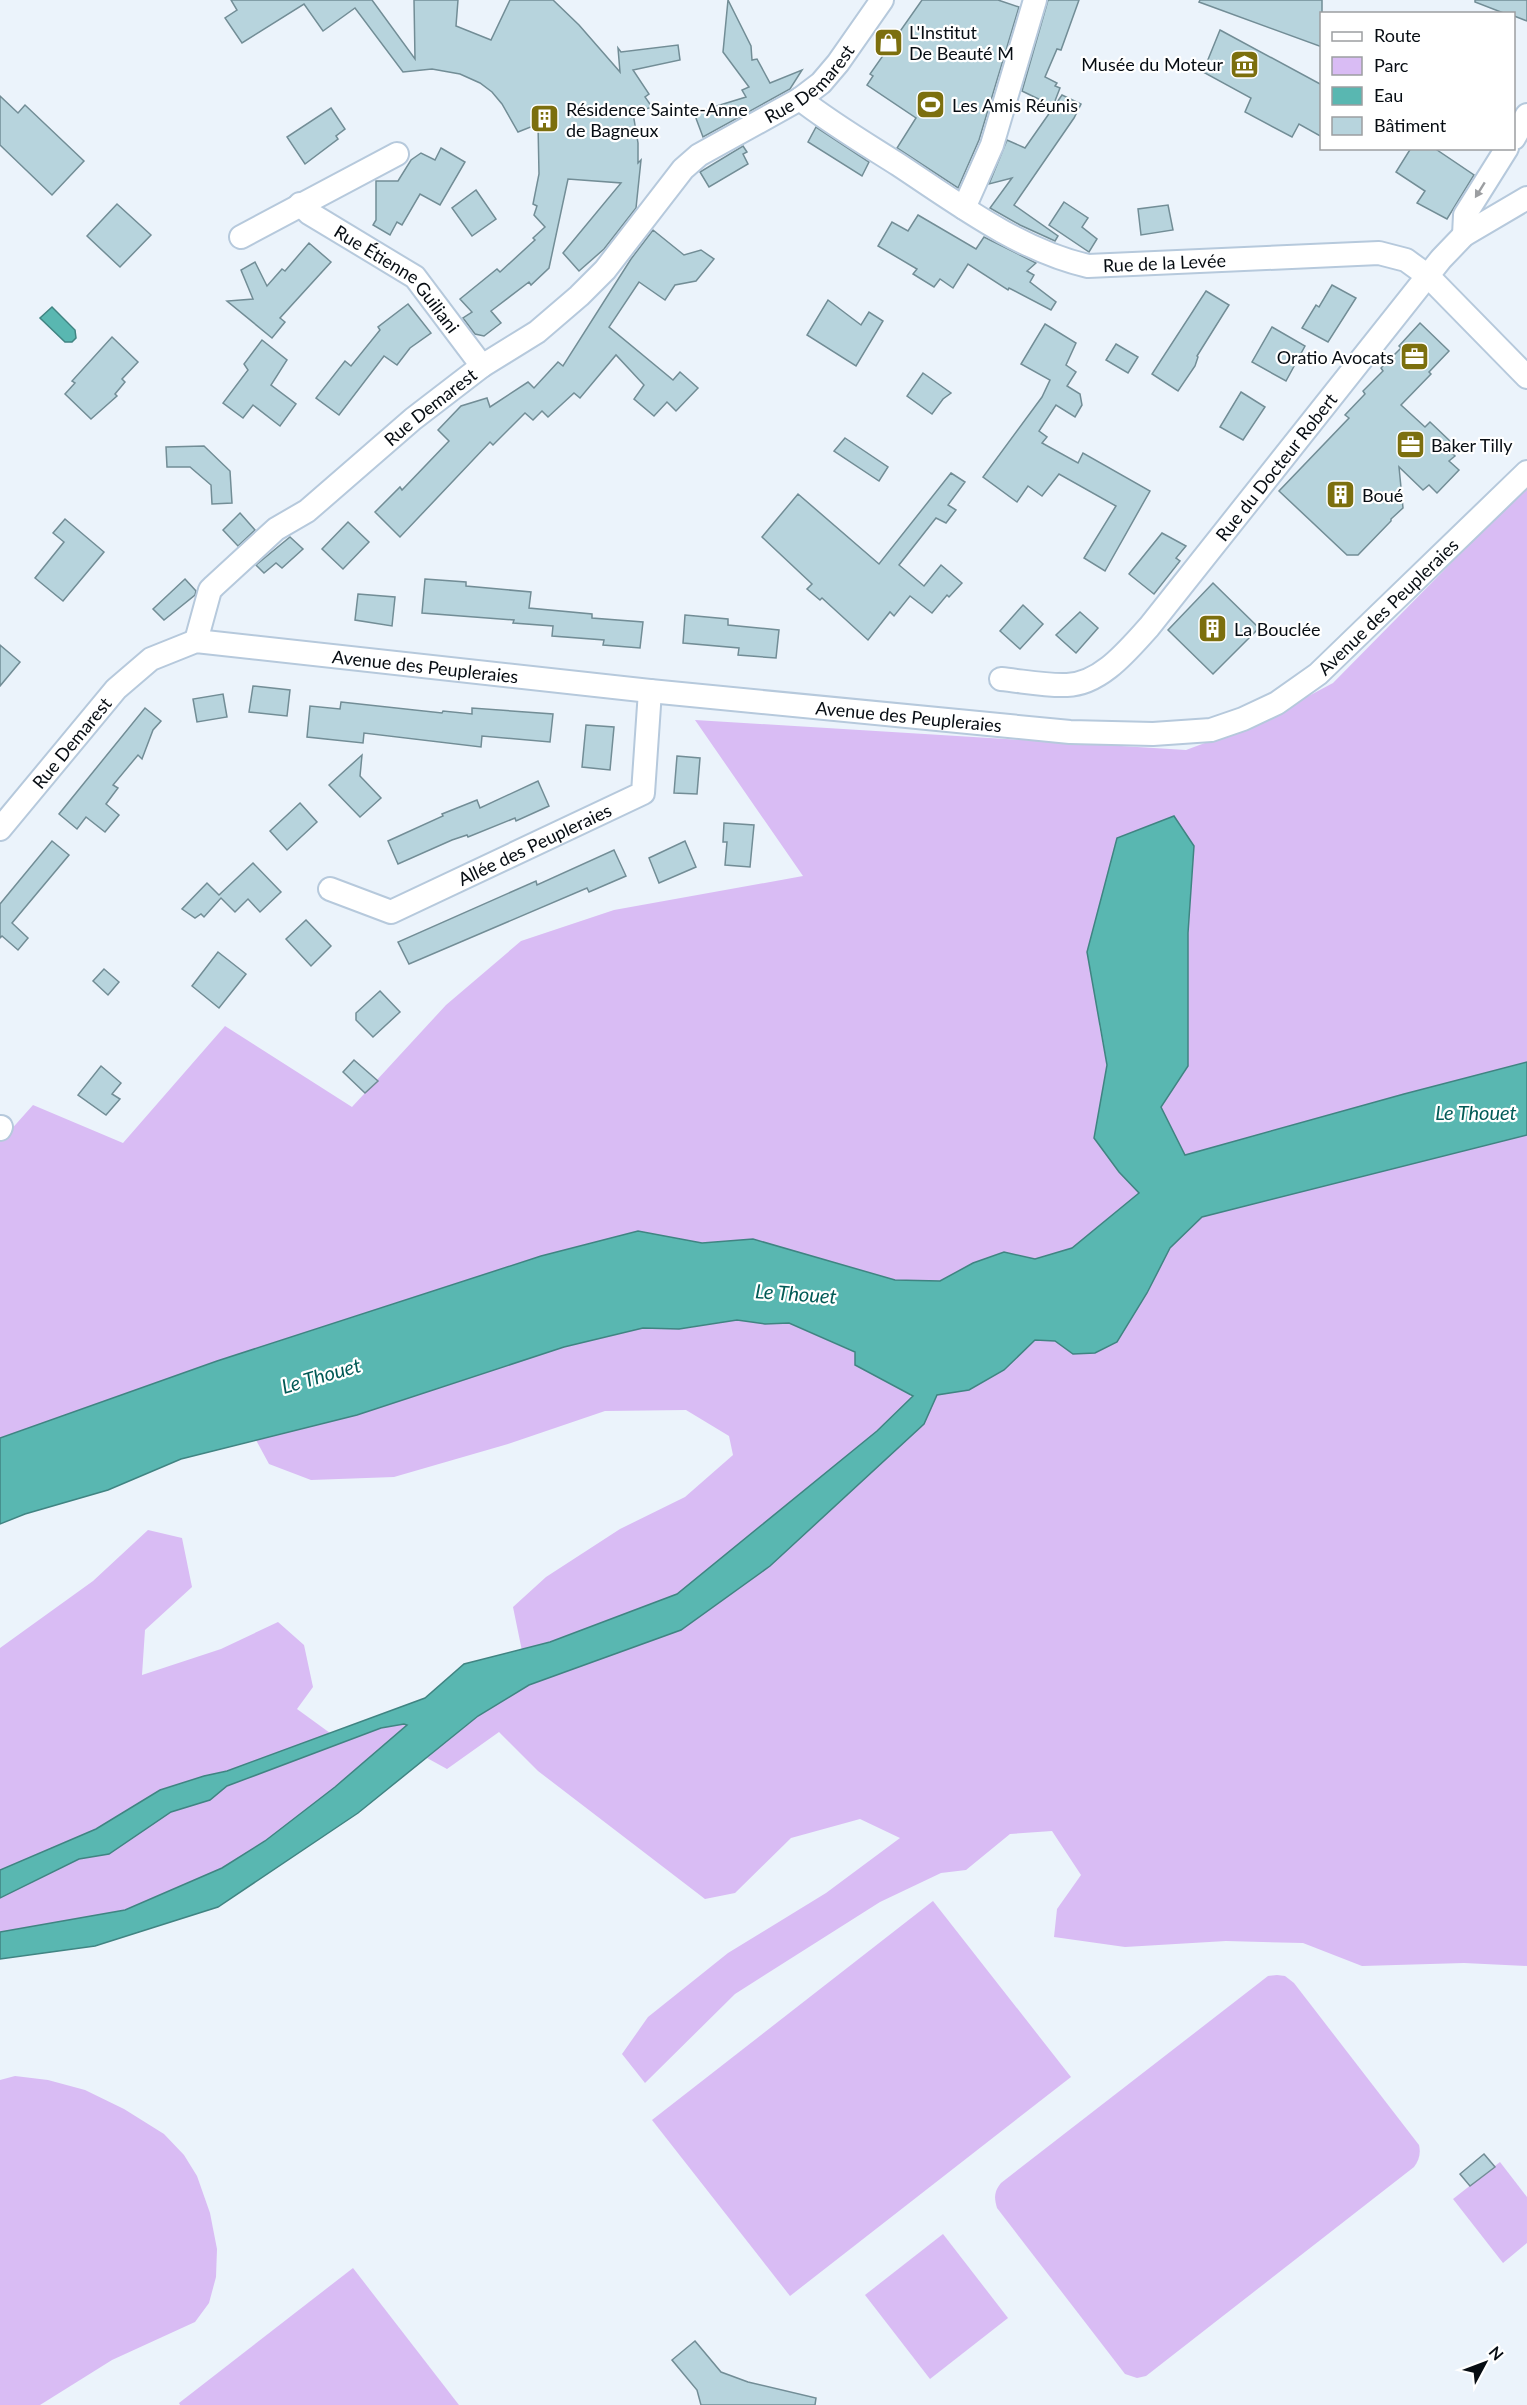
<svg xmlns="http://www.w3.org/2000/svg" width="1527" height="2405" viewBox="0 0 1527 2405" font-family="Lato,sans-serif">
<rect width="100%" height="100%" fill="#ebf3fb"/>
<g fill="#d9bcf4">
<polygon points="1527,486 1527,1966 1464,1963 1362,1966 1303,1943 1226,1941 1125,1947 1054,1937 1057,1909 1081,1875 1052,1831 1010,1834 966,1870 941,1873 880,1902 735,1994 645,2083 622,2054 648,2017 728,1953 826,1893 900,1838 860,1819 791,1838 735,1893 705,1899 538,1771 499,1732 447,1769 427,1758 478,1716 529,1685 513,1607 546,1577 620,1529 685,1497 733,1455 729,1436 686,1410 605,1411 508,1444 394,1477 311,1480 269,1464 256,1440 357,1415 564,1347 643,1328 679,1329 737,1320 765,1324 789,1323 856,1353 855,1365 909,1393 924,1424 937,1395 969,1390 1004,1370 1035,1340 1117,1342 1147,1293 1170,1248 1202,1217 1185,1155 1161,1107 1188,1066 1188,933 1194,846 1099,1025 1107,1065 1094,1138 1119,1172 1139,1193 1072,1248 1035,1260 1004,1252 973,1263 940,1281 895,1280 753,1239 702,1243 638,1231 541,1256 217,1361 0,1438 0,1142 33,1105 123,1143 225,1026 352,1107 446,1005 521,941 614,910 803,876 695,720 1186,750 1256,724 1333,683"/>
<polygon points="148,1530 182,1538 192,1587 145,1630 142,1675 221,1649 278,1622 304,1645 313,1687 297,1709 330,1733 381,1728 404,1724 407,1725 335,1787 265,1841 222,1868 125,1910 0,1932 0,1648 93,1581"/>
<polygon points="933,1901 1071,2077 790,2296 652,2120"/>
<path d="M 1277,1975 L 1285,1976 L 1294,1983 L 1419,2145 C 1421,2154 1419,2160 1414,2167 L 1146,2376 L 1137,2378 L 1125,2374 L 997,2208 C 994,2197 994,2192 1001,2183 L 1268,1976 Z"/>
<polygon points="15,2076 48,2080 85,2090 124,2109 164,2134 184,2155 197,2176 210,2213 217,2249 216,2277 209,2303 195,2322 112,2360 40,2405 0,2405 0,2080"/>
<polygon points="1500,2162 1527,2197 1527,2243 1503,2263 1453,2199"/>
<polygon points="943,2234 1008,2318 930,2379 865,2295"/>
<polygon points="353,2268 459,2405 180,2405 179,2403"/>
</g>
<g fill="#59b7b1" stroke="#408482" stroke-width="1.5">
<polygon points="52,307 75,330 76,338 72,342 65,342 40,318"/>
<polygon points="1174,816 1194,846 1188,933 1188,1066 1161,1107 1185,1155 1404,1094 1527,1062 1527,1135 1202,1217 1170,1248 1147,1293 1117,1342 1095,1353 1073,1354 1055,1341 1035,1340 1004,1370 969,1390 937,1395 924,1424 770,1566 681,1630 529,1685 478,1716 358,1813 218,1907 95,1946 0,1959 0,1932 125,1910 222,1868 265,1841 335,1787 407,1725 404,1724 381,1728 227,1786 210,1800 171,1812 109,1854 79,1859 0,1898 0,1870 96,1829 160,1790 204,1776 227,1771 425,1698 464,1664 550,1642 677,1594 877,1431 913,1396 855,1365 855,1352 789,1323 765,1324 737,1320 679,1329 643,1328 564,1347 357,1415 181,1459 108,1490 25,1514 0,1524 0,1438 217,1361 541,1256 638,1231 702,1243 753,1239 895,1280 940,1281 973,1263 1004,1252 1035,1259 1072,1248 1139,1193 1119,1172 1094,1138 1107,1065 1087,952 1117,838"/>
</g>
<g fill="#b7d4dd" stroke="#728d96" stroke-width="1.5">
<polygon points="231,0 372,0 415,59 414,0 458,0 456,26 491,40 510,0 553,0 579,25 620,72 618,48 621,52 678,45 680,60 633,70 649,94 645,97 652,107 633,113 638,143 638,163 641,160 636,208 604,249 579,271 563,253 621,183 568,179 549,268 531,285 529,282 491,311 501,323 484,336 475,334 463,318 472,312 460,299 497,269 500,272 535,240 533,238 545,227 534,215 537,206 533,204 539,174 538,124 518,132 502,104 492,92 480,83 460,74 432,69 403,72 355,8 323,31 304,4 242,43 225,18 237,10"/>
<polygon points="728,0 751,46 752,60 757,59 770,83 802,70 790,89 703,137 694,113 746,97 742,90 749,87 723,52"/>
<polygon points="922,0 998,0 1019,7 979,140 958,188 897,148 916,118 867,85 873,76 870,74"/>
<polygon points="1048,0 1079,0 1061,50 1057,49 1045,77 1057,83 1055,86 1060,88 1053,106 1022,91"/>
<polygon points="1200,0 1322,0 1322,47 1199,2"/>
<polygon points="1475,0 1527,0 1527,21 1514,16 1514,14 1506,14 1475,2"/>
<polygon points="1220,30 1322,85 1322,137 1299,124 1292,137 1245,112 1251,98 1203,72"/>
<polygon points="1062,95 1081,104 1074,118 1014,205 1058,236 1055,241 1020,225 990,208 1012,178 989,184 1007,140 1025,148"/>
<polygon points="0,96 18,113 25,105 84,161 52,195 0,145"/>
<polygon points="331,108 345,129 336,136 338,139 305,164 287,137"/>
<polygon points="816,127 869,162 862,176 808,142"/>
<polygon points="743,146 747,152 743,154 748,164 709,187 700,172"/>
<polygon points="441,148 465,162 440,205 420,194 402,225 397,222 390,235 373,225 376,220 376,181 398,181 411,160 421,153 435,160"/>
<polygon points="1411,148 1434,148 1474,175 1447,219 1417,203 1425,191 1396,172"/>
<polygon points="476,190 496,219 472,236 452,208"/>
<polygon points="1064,202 1088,218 1082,227 1097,239 1089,252 1049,225"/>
<polygon points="117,204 151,235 120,267 87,236"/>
<polygon points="1168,205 1173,230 1141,235 1138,209"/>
<polygon points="918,215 976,249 984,237 1036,263 1027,271 1034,275 1030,282 1056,302 1051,310 1009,288 1008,290 968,264 953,288 940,279 934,287 913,274 917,269 878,246 892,222 908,231"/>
<polygon points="653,230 684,255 701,250 714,259 696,281 675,285 665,300 639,282 609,327 673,380 680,372 698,388 676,411 667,402 654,416 634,399 644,385 616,355 580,398 574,393 548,417 542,411 533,420 525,413 493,445 490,442 400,537 375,512 400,487 402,490 449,441 438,430 461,406 487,398 490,407 528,382 534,388 558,362 563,366 631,259"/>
<polygon points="309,243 331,262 280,318 285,322 272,338 227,301 253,299 241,270 255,262 267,286 282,269 285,271"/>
<polygon points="1332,285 1356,298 1328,342 1302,328 1316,305 1319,307"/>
<polygon points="1206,291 1229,305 1197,356 1198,357 1195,366 1178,391 1152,374"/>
<polygon points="828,300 861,325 869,312 883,321 856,366 807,335"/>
<polygon points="408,304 431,333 410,348 397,365 384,356 339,415 316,398 345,361 351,366 380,330 378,327"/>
<polygon points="1420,323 1449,351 1429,372 1431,374 1401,405 1425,427 1430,422 1451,442 1446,447 1455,456 1449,461 1459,470 1437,493 1429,485 1423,490 1399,467 1403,508 1391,519 1391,521 1358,555 1347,555 1279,491 1349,418 1345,415 1365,394 1363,391 1383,371 1381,368 1401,348 1399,346"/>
<polygon points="1045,324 1076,343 1066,365 1076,372 1067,386 1080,394 1082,405 1075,417 1056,405 1039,431 1047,437 1042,443 1078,463 1083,453 1150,491 1105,571 1084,558 1116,506 1059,474 1042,496 1028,486 1017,502 983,477 1042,397 1050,380 1021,364"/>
<polygon points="1272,327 1305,346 1286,381 1252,362"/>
<polygon points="112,337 138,362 122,379 125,382 115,394 117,396 91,419 65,394 75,383 72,381"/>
<polygon points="262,340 287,360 271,385 296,404 280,426 253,405 243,418 223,403 248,370 244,364"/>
<polygon points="1116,344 1138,357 1128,373 1106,360"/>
<polygon points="923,373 951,393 943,399 932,414 907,396"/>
<polygon points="1241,392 1265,407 1243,440 1220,427"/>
<polygon points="845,438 888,467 879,481 834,451"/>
<polygon points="204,446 230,471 232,503 212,504 211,485 190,467 167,467 166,447"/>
<polygon points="951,473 965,482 948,505 956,510 946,523 936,518 899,565 924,586 941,565 962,583 949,597 947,595 932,613 910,596 894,616 890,612 868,640 822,598 820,600 807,589 812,584 762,537 798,494 879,564"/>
<polygon points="240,513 255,530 238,546 223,530"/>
<polygon points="65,519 104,552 63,601 35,578 64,542 53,533"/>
<polygon points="348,522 369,542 343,569 322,549"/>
<polygon points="1162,533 1186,546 1176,558 1180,561 1154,594 1129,574"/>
<polygon points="290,537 303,549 282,568 276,563 264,573 256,565"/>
<polygon points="185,579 196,591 195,595 164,620 153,609"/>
<polygon points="425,579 466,582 466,586 531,592 529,608 592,614 592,618 643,622 640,648 603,645 604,640 552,636 553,626 513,623 514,620 422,613"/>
<polygon points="1213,583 1259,628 1213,674 1168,630"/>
<polygon points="358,594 395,597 392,626 355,620"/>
<polygon points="1023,605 1043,624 1020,649 1000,631"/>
<polygon points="1080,612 1098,628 1076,653 1056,635"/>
<polygon points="685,615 728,619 728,625 779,630 776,658 738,655 739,648 683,643"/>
<polygon points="0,645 20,662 0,686"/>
<polygon points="253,686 290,690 287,716 249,712"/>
<polygon points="223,694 227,717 197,722 193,699"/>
<polygon points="341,702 442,713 443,711 472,714 472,708 553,714 550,742 482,736 481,747 364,733 363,743 307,737 310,706 340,709"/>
<polygon points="145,708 161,721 153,730 142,759 138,755 113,785 118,788 106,804 119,815 105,832 86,817 77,829 59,814"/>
<polygon points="586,725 614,727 610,770 582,767"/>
<polygon points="362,755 360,776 381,798 360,817 329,785"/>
<polygon points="677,756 700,758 697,794 674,793"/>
<polygon points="538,781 549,806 516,821 515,818 468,837 467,835 452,840 398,864 388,841 443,816 442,814 477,800 480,808"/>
<polygon points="300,803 317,822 287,850 270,831"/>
<polygon points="724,823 754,825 750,867 725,865 727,842 723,842"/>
<polygon points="52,841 69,855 12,923 28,938 18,950 2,936 0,938 0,904"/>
<polygon points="685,841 696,867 659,883 649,858"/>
<polygon points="614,850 626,876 589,892 587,888 409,964 398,942 536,881 537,885"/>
<polygon points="253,863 281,892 260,912 248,899 235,912 221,898 204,917 201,914 195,918 182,909 207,883 219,895"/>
<polygon points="306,920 331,946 311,966 286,939"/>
<polygon points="218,952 246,974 219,1008 192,986"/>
<polygon points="104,969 119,982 108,995 93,981"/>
<polygon points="380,991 400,1012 373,1037 356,1020 356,1013"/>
<polygon points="354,1060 378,1081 365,1093 343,1072"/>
<polygon points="101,1066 121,1083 112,1094 120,1099 106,1115 78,1095"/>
<polygon points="1484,2154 1495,2167 1470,2186 1460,2174"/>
<polygon points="695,2341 721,2372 748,2382 816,2398 815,2405 701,2405 697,2390 672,2360"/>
</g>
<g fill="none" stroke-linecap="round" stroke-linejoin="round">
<defs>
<g id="minor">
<path id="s1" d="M 800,99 C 832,124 866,144 899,165 C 958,204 1019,250 1088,266 L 1379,253 L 1406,260 L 1428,276 L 1527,377"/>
<polyline points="1514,138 1527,115"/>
<path id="s2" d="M 300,204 L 309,213 L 415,277 L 482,366"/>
<polyline points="964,208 992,145 1035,0"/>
<polyline points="1464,235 1465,215 1507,148"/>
<polyline points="241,237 397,154"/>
<path id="s3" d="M 196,641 L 210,590 L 214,586 L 276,529 L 307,511 L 413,419 L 482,366 L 537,332 L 579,296 L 605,270 L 683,169 L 699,155 L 800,99 L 821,83 L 838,63 L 882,0"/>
<path id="s4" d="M 1001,679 C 1022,681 1046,686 1067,685 C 1101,684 1128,650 1149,627 L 1441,259 L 1464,235 L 1527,198"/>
<path id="s5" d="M 0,829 L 116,689 L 151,659 L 196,641 L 650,691 L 1070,732 L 1153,734 L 1211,730 L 1243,719 L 1277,703 L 1318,674 L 1527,472"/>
<path id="s6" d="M 330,889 L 391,912 L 643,793 L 650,691"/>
<polyline points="0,1129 1,1127"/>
</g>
</defs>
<use href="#minor" stroke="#b6c9dc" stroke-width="26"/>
<use href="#minor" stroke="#fff" stroke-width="22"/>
</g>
<defs><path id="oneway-solid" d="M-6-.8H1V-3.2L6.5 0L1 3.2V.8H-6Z" transform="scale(1.5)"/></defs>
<use fill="#9c9ea1" href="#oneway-solid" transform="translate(1480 190) rotate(122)"/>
<defs>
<symbol id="shop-square" viewBox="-11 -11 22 22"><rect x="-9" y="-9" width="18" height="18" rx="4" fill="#7c6f0e" stroke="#fff"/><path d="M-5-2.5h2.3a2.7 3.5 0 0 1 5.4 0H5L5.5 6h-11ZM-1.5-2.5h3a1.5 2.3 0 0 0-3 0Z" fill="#fff"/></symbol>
<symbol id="museum-square" viewBox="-11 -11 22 22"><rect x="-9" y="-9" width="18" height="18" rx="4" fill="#7c6f0e" stroke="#fff"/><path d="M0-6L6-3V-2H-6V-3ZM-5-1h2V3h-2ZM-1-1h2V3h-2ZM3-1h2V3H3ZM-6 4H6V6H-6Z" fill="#fff"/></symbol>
<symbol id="stadium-square" viewBox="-11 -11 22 22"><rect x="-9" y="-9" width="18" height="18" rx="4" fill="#7c6f0e" stroke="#fff"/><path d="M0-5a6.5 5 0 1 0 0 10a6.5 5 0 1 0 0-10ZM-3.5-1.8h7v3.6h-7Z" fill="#fff"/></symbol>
<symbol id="building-square" viewBox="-11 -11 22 22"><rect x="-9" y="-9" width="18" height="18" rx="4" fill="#7c6f0e" stroke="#fff"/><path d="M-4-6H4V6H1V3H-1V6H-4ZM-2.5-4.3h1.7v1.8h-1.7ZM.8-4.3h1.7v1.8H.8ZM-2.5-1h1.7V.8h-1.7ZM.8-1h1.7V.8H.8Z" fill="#fff"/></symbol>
<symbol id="office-square" viewBox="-11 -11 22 22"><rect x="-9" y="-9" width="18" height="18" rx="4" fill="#7c6f0e" stroke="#fff"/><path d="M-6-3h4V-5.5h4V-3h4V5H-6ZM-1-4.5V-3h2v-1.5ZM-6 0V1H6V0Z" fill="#fff"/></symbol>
</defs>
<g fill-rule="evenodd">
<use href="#shop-square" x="872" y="26" width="33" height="33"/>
<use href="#museum-square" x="1228" y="48" width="33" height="33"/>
<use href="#stadium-square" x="914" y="88" width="33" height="33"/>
<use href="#building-square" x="528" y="102" width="33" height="33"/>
<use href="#office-square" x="1398" y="340" width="33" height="33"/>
<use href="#office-square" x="1394" y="428" width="33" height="33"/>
<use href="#building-square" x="1324" y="478" width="33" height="33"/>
<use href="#building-square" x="1196" y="612" width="33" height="33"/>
</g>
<g text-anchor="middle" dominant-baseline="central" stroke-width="4.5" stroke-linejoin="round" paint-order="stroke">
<g font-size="18" fill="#070d13" stroke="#fff" text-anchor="start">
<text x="909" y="32">L'Institut<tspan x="909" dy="21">De Beauté M</tspan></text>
<text x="1223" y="64" text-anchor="end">Musée du Moteur</text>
<text x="952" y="105">Les Amis Réunis</text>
<text x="566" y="109">Résidence Sainte-Anne<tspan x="566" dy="21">de Bagneux</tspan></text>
<text x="1394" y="357" text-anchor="end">Oratio Avocats</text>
<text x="1431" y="445">Baker Tilly</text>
<text x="1362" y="495">Boué</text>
<text x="1234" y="629">La Bouclée</text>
</g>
<g font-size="18" fill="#070d13" stroke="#fff">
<text stroke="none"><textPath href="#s3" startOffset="844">Rue Demarest</textPath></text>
<text stroke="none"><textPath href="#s1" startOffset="411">Rue de la Levée</textPath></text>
<text stroke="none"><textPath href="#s2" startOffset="124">Rue Étienne Guiliani</textPath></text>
<text stroke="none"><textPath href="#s3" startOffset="340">Rue Demarest</textPath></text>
<text stroke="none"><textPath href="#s4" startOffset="374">Rue du Docteur Robert</textPath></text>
<text stroke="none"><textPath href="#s5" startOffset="1515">Avenue des Peupleraies</textPath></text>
<text stroke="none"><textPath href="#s5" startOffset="507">Avenue des Peupleraies</textPath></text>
<text stroke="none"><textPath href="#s5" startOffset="993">Avenue des Peupleraies</textPath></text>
<text stroke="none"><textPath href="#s5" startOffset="112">Rue Demarest</textPath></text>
<text stroke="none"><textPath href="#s6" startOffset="224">Allée des Peupleraies</textPath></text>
</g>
<g font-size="20" font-style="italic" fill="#025a56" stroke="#fff">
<text x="1476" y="1112">Le Thouet</text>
<text transform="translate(796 1293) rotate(4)">Le Thouet</text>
<text transform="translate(321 1375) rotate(-16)">Le Thouet</text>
</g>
</g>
<rect x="1320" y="12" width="195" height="138" fill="#ffffff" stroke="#9c9ea1" stroke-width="1.5"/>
<rect x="1332" y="32" width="30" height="9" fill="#ffffff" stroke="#9c9ea1" stroke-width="1.5"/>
<text x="1374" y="42" font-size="18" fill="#070d13">Route</text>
<rect x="1332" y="57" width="30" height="18" fill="#d9bcf4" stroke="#9c9ea1" stroke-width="1.5"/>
<text x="1374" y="72" font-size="18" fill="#070d13">Parc</text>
<rect x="1332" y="87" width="30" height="18" fill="#59b7b1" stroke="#9c9ea1" stroke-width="1.5"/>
<text x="1374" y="102" font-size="18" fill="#070d13">Eau</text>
<rect x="1332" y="117" width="30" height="18" fill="#b7d4dd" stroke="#9c9ea1" stroke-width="1.5"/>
<text x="1374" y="132" font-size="18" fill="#070d13">Bâtiment</text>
<g transform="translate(1485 2363) rotate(49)" stroke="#ffffff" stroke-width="4.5" paint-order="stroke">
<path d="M0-4.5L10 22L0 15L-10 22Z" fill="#070d13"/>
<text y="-9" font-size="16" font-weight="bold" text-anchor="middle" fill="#070d13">N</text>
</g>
</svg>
